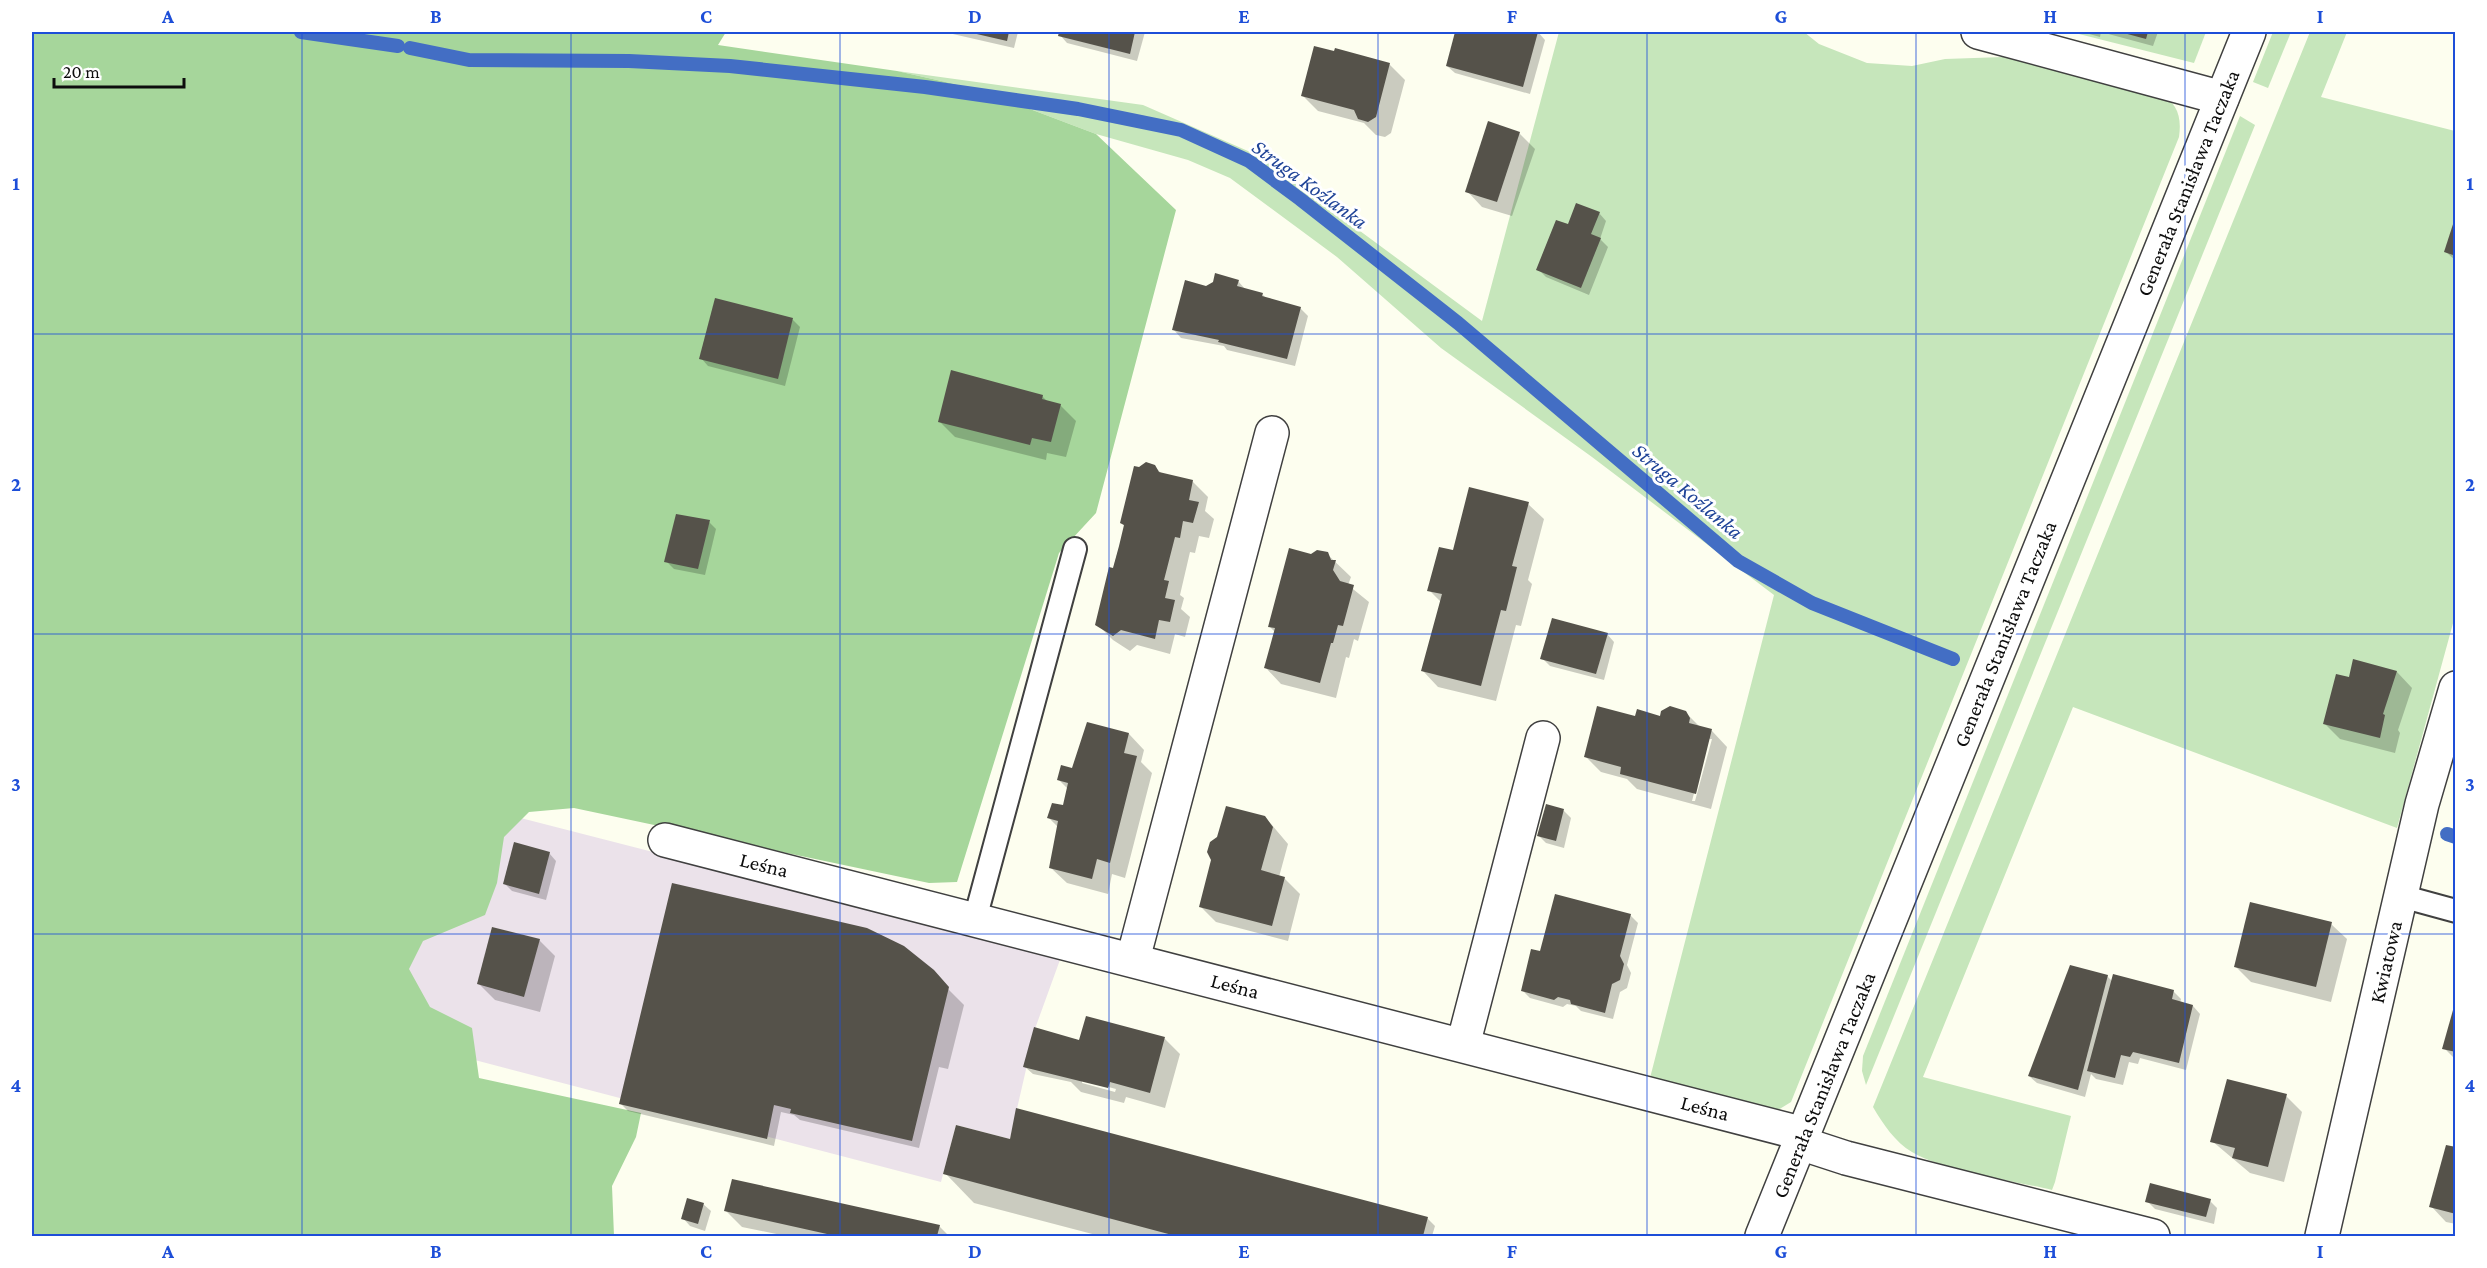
<svg xmlns="http://www.w3.org/2000/svg" width="2487" height="1268" viewBox="0 0 2487 1268" font-family="'Crimson Pro',serif">
<rect width="100%" height="100%" fill="#fdfeef"/>
<polygon fill="#ebe2ea" points="159,725 1061,957 1036,1026 1010,1139 956,1125 941,1182 32,944"/>
<g fill="#c6e6bb">
<path d="M 1559,32 L 1804,32 L 1819,44 L 1867,63 L 1912,66 L 1945,59 L 2003,57 L 2159,92 C 2177,103 2182,116 2179,137 L 1791,1102 L 1778,1110 L 1768,1110 L 1650,1078 L 1774,595 L 1592,457 L 1441,348 L 1337,257 L 1230,178 L 1188,160 L 1096,134 L 977,89 L 897,71 L 1143,105 L 1257,155 L 1482,321 Z"/>
<polygon points="2071,32 2206,32 2194,63"/>
<polygon points="2273,32 2291,32 2268,88 2253,82"/>
<path d="M 2310,32 L 2347,32 L 2321,97 L 2455,131 L 2455,616 L 2397,828 L 2073,707 L 1923,1077 L 2071,1116 L 2055,1182 L 2052,1190 C 2015,1181 1943,1171 1912,1152 C 1895,1142 1883,1124 1873,1107 Z"/>
<polygon points="2240,116 2255,125 1866,1085 1862,1071 1863,1056"/>
</g>
<polygon fill="#a6d69b" points="32,32 726,32 718,45 897,71 977,89 1096,134 1176,210 1096,513 1059,553 957,882 929,883 574,808 529,812 504,837 497,883 485,915 423,941 409,969 430,1007 472,1028 479,1078 641,1113 636,1137 612,1186 614,1236 32,1236"/>
<g fill="#0003" fill-rule="evenodd">
<polygon points="944,32 1018,32 1014,48"/>
<polygon points="1061,32 1145,32 1137,61 1067,43 1060,35"/>
<polygon points="1457,32 1538,32 1545,40 1530,94 1455,73 1447,66"/>
<polygon points="2082,32 2158,32 2153,46 2101,32 2100,37"/>
<polygon points="1389,64 1405,80 1391,133 1385,137 1376,135 1364,123 1318,111 1302,95"/>
<polygon points="1519,133 1535,149 1512,216 1482,207 1467,191"/>
<polygon points="1599,213 1606,221 1600,239 1608,247 1589,295 1546,277 1538,269 1568,226"/>
<polygon points="2456,222 2456,261 2446,252"/>
<polygon points="1238,281 1245,289 1262,294 1267,299 1300,308 1308,316 1295,366 1227,350 1224,346 1181,338 1174,330 1206,287"/>
<polygon points="716,299 793,320 800,327 785,386 708,366 701,358"/>
<polygon points="1042,396 1048,402 1060,405 1076,421 1066,457 1047,453 1046,460 955,437 939,421"/>
<polygon points="1154,466 1162,474 1192,481 1208,497 1205,511 1214,519 1209,538 1199,536 1195,553 1190,552 1180,595 1184,598 1181,609 1190,617 1185,637 1175,634 1170,654 1137,645 1130,651 1113,640 1097,624 1125,527 1122,523"/>
<polygon points="1528,504 1544,519 1528,580 1532,584 1521,626 1516,625 1496,701 1438,687 1423,671 1441,602 1429,590 1454,552"/>
<polygon points="709,522 716,529 705,575 674,569 666,561"/>
<polygon points="1327,554 1351,577 1348,585 1369,602 1358,641 1354,639 1349,658 1346,657 1336,698 1281,684 1266,668 1275,632 1269,626 1312,556"/>
<polygon points="1607,634 1614,642 1604,680 1550,666 1542,658"/>
<polygon points="2397,672 2412,688 2398,730 2400,733 2395,753 2340,739 2324,723 2350,679"/>
<path d="M 1685,712 L 1701,728 L 1712,731 L 1727,747 L 1711,809 L 1637,789 L 1627,779 L 1601,772 L 1585,756 L 1636,717 L 1661,717 ZM 1708,739 L 1712,739 L 1695,801 L 1692,801 Z"/>
<polygon points="1088,724 1129,734 1144,750 1141,762 1152,773 1125,878 1112,874 1108,894 1067,883 1051,868 1059,828 1049,818 1064,807 1068,789 1059,780 1073,770"/>
<polygon points="1547,806 1564,811 1571,818 1564,848 1546,843 1539,836"/>
<polygon points="1265,817 1288,844 1279,877 1284,878 1300,894 1288,941 1216,922 1201,907"/>
<polygon points="549,853 556,861 546,900 512,891 505,884"/>
<polygon points="1630,915 1638,923 1627,965 1631,973 1627,988 1620,992 1613,1019 1581,1011 1576,1006 1567,1004 1563,1007 1530,998 1522,990 1541,952"/>
<polygon points="2331,924 2347,939 2331,1002 2251,982 2236,967"/>
<polygon points="539,940 555,956 540,1012 495,1000 479,984"/>
<polygon points="914,955 964,1005 948,1069 939,1067 919,1148 800,1120 794,1115 781,1112 774,1146 628,1111 620,1103"/>
<polygon points="2107,976 2112,981 2173,991 2181,999 2180,1003 2193,1006 2200,1014 2186,1070 2140,1058 2138,1064 2129,1062 2123,1085 2096,1079 2091,1074 2085,1097 2037,1083 2029,1076"/>
<polygon points="2456,1006 2456,1060 2444,1048"/>
<path d="M 1087,1018 L 1165,1039 L 1180,1054 L 1165,1108 L 1126,1097 L 1124,1103 L 1081,1092 L 1071,1082 L 1033,1074 L 1025,1067 L 1080,1041 ZM 1082,1080 L 1116,1089 L 1115,1092 L 1082,1083 Z"/>
<polygon points="2286,1096 2302,1112 2284,1182 2250,1173 2212,1141"/>
<polygon points="1011,1140 1427,1218 1435,1226 1432,1236 1100,1236 974,1203 945,1173"/>
<polygon points="2456,1149 2456,1224 2446,1222 2431,1206"/>
<polygon points="2147,1201 2210,1201 2217,1208 2214,1224 2155,1209"/>
<polygon points="703,1204 711,1211 705,1231 690,1226 683,1218"/>
<polygon points="726,1211 939,1226 949,1236 786,1236 742,1227"/>
</g>
<g fill="none" stroke-linecap="round" stroke-linejoin="round">
<g stroke="#436ec4" stroke-width="14">
<polyline points="301,32 398,46"/>
<polyline points="410,48 469,60 629,61 730,66 925,87 1078,109 1181,130 1249,161 1300,199 1458,323 1738,561 1812,603 1953,659"/>
<polyline points="2447,834 2456,837"/>
</g>
</g>
<g fill="#55524a">
<polygon points="968,32 1009,32 1007,41"/>
<polygon points="1059,32 1135,32 1130,54 1058,36"/>
<polygon points="1455,32 1538,32 1523,87 1446,66"/>
<polygon points="2120,32 2148,32 2146,39"/>
<polygon points="1314,46 1334,51 1335,48 1390,63 1376,117 1368,122 1358,119 1354,110 1301,96"/>
<polygon points="1488,121 1520,132 1497,202 1465,192"/>
<polygon points="1576,203 1600,212 1591,234 1601,238 1581,288 1536,270 1556,220 1568,224"/>
<polygon points="2455,218 2456,218 2456,256 2444,252"/>
<polygon points="1215,273 1239,280 1237,286 1263,293 1262,296 1301,307 1287,359 1218,342 1219,340 1172,330 1185,280 1206,286 1213,282"/>
<polygon points="715,298 793,318 778,379 699,359"/>
<polygon points="951,370 1043,395 1042,399 1061,404 1051,442 1032,438 1030,445 938,422"/>
<polygon points="1146,462 1155,465 1159,472 1193,480 1189,500 1199,502 1193,523 1183,521 1180,538 1175,537 1164,580 1169,581 1165,598 1175,600 1170,622 1159,620 1155,639 1121,630 1113,636 1095,625 1109,567 1113,568 1119,546 1124,525 1120,523 1134,466 1139,467"/>
<polygon points="1469,487 1529,502 1512,566 1517,567 1506,611 1501,610 1481,686 1421,671 1442,594 1427,591 1439,547 1453,550"/>
<polygon points="676,514 710,520 698,569 664,562"/>
<polygon points="1289,548 1311,554 1317,550 1328,552 1331,560 1336,560 1333,570 1340,581 1354,585 1343,626 1338,625 1333,643 1331,643 1320,683 1264,668 1275,628 1268,627"/>
<polygon points="1552,618 1608,633 1596,674 1540,659"/>
<polygon points="2353,659 2397,671 2383,714 2385,715 2380,738 2323,724 2336,674 2349,677"/>
<polygon points="1597,706 1635,716 1637,709 1660,716 1661,711 1670,706 1686,711 1690,718 1689,723 1712,729 1696,794 1620,774 1621,767 1584,757"/>
<polygon points="1087,722 1129,733 1124,753 1137,756 1110,863 1097,859 1092,879 1049,868 1058,821 1047,818 1052,803 1063,805 1068,783 1057,780 1061,765 1072,768"/>
<polygon points="1546,804 1564,809 1556,841 1537,836"/>
<polygon points="1226,806 1265,816 1273,827 1261,870 1285,877 1272,926 1199,907 1211,860 1207,852 1210,842 1217,837"/>
<polygon points="514,842 550,852 539,894 503,884"/>
<polygon points="672,883 867,928 904,946 934,970 949,987 912,1141 790,1113 791,1109 774,1105 767,1139 619,1104"/>
<polygon points="1555,894 1631,914 1620,956 1624,964 1620,980 1612,984 1605,1013 1571,1004 1570,1000 1558,997 1554,1000 1521,991 1531,949 1540,951"/>
<polygon points="2250,902 2332,922 2316,987 2234,967"/>
<polygon points="492,927 540,939 524,997 477,984"/>
<polygon points="2070,965 2108,975 2078,1090 2028,1076"/>
<polygon points="2113,974 2174,990 2172,999 2193,1005 2179,1063 2133,1052 2130,1057 2121,1055 2115,1078 2087,1071"/>
<polygon points="2455,1003 2456,1003 2456,1052 2442,1049"/>
<polygon points="1086,1016 1165,1037 1150,1093 1110,1082 1108,1088 1023,1067 1034,1027 1079,1040"/>
<polygon points="2227,1079 2287,1094 2268,1167 2232,1158 2235,1148 2210,1142"/>
<polygon points="1016,1108 1428,1217 1423,1236 1176,1236 943,1174 956,1125 1010,1139"/>
<polygon points="2446,1145 2456,1147 2456,1214 2429,1207"/>
<polygon points="732,1179 940,1225 937,1236 836,1236 724,1211"/>
<polygon points="2150,1183 2211,1199 2206,1217 2145,1202"/>
<polygon points="687,1198 704,1203 698,1224 681,1219"/>
</g>
<g fill="none" stroke-linecap="round" stroke-linejoin="round">
<defs>
<g id="service">
<polyline points="2401,896 2456,911"/>
<polyline points="975,919 1075,549"/>
</g>
<g id="minor">
<polyline points="1978,32 2222,98"/>
<polyline points="665,840 1804,1134"/>
<polyline points="1133,959 1272,433"/>
<polyline points="1463,1045 1543,738"/>
<polyline points="1800,1143 1846,1158 2153,1236"/>
<polyline points="2322,1236 2422,804 2456,688"/>
</g>
<polyline id="tertiary" points="1762,1236 2249,32"/>
</defs>
<use href="#service" stroke="#404040" stroke-width="26"/>
<use href="#minor" stroke="#404040" stroke-width="36"/>
<use href="#tertiary" stroke="#404040" stroke-width="36"/>
<use href="#service" stroke="#fff" stroke-width="22"/>
<use href="#minor" stroke="#fff" stroke-width="33"/>
<use href="#tertiary" stroke="#fff" stroke-width="33"/>
</g>
<path fill="none" stroke="#1d4ed8" stroke-width="1.5" stroke-opacity="0.55" d="M 302,32 L 302,1236M 571,32 L 571,1236M 840,32 L 840,1236M 1109,32 L 1109,1236M 1378,32 L 1378,1236M 1647,32 L 1647,1236M 1916,32 L 1916,1236M 2185,32 L 2185,1236M 32,334 L 2456,334M 32,634 L 2456,634M 32,934 L 2456,934"/>
<g text-anchor="middle" dominant-baseline="central" stroke-width="6" stroke-linejoin="round" paint-order="stroke">
<g font-size="21" fill="#0d0d0d" stroke="#fff">
<text transform="translate(2188 183) rotate(-68)">Generała Stanisława Taczaka</text>
<text transform="translate(2005 634) rotate(-68)">Generała Stanisława Taczaka</text>
<text transform="translate(764 865) rotate(14)">Leśna</text>
<text transform="translate(2386 962) rotate(-77)">Kwiatowa</text>
<text transform="translate(1235 986) rotate(15)">Leśna</text>
<text transform="translate(1824 1085) rotate(-68)">Generała Stanisława Taczaka</text>
<text transform="translate(1705 1108) rotate(15)">Leśna</text>
</g>
<g font-size="22" font-style="italic" fill="#1f4397" stroke="#fff">
<text transform="translate(1310 184) rotate(36)">Struga Koźlanka</text>
<text transform="translate(1688 491) rotate(40)">Struga Koźlanka</text>
</g>
</g>
<rect width="2487" height="1268" fill="none" stroke="#ffffff" stroke-width="66"/>
<path d="M54 78v9h130v-9" fill="none" stroke="#0d0d0d" stroke-width="3"/>
<text x="63" y="78" font-size="18" fill="#0d0d0d" stroke="#ffffff" stroke-width="4.5" paint-order="stroke">20 m</text>
<rect x="33" y="33" width="2421" height="1202" fill="none" stroke="#1d4ed8" stroke-width="2"/>
<g font-size="20" text-anchor="middle" font-weight="bold" fill="#1d4ed8">
<text x="168" y="23">A</text>
<text x="436" y="23">B</text>
<text x="706" y="23">C</text>
<text x="975" y="23">D</text>
<text x="1244" y="23">E</text>
<text x="1512" y="23">F</text>
<text x="1781" y="23">G</text>
<text x="2050" y="23">H</text>
<text x="2320" y="23">I</text>
<text x="16" y="190">1</text>
<text x="2470" y="190">1</text>
<text x="16" y="491">2</text>
<text x="2470" y="491">2</text>
<text x="16" y="791">3</text>
<text x="2470" y="791">3</text>
<text x="16" y="1092">4</text>
<text x="2470" y="1092">4</text>
<text x="168" y="1258">A</text>
<text x="436" y="1258">B</text>
<text x="706" y="1258">C</text>
<text x="975" y="1258">D</text>
<text x="1244" y="1258">E</text>
<text x="1512" y="1258">F</text>
<text x="1781" y="1258">G</text>
<text x="2050" y="1258">H</text>
<text x="2320" y="1258">I</text>
</g>
</svg>
